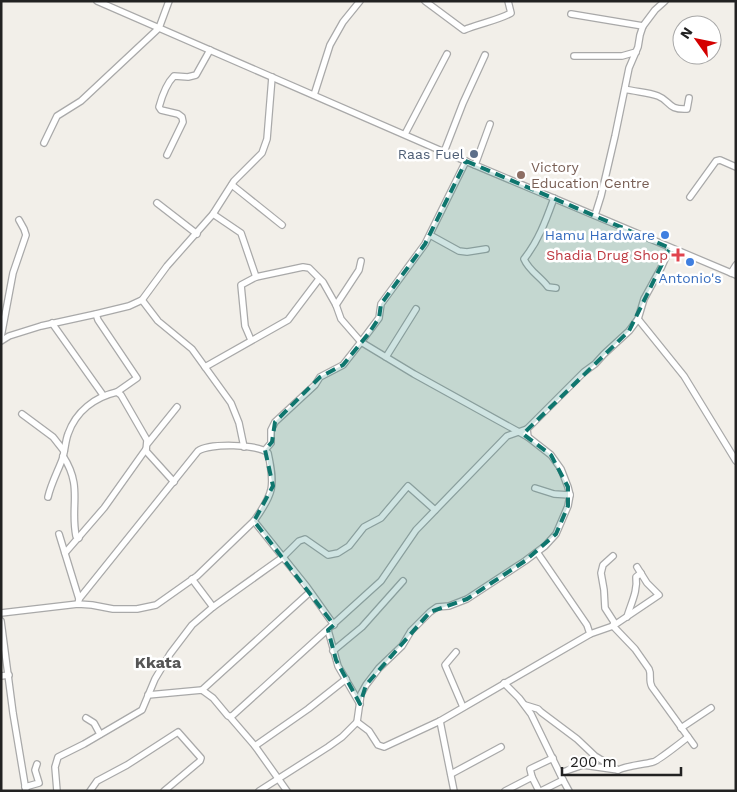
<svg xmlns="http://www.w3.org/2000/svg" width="737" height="792" viewBox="0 0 737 792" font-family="'Work Sans',sans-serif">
<rect width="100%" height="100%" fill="#f2efe9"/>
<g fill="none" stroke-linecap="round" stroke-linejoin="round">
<defs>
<g id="minor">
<polyline points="97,1 444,152 736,275"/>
<path d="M 425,1 L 464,30 C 478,24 499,20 511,13 L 508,1"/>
<polyline points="571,14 643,26"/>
<polyline points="574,56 622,56 636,52"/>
<path d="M 625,89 C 636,92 647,92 658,96 C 671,101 667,110 687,109 L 689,98"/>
<polyline points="314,95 330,45 343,22 360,1"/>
<polyline points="405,134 447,54"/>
<polyline points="44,143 57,116 81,101 159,28 169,1"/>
<polyline points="444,152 463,103 485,55"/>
<path d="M 167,155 L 183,122 L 182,117 L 178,114 L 161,110 L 159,107 C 162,96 166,84 174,76 L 188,77 L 196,75 L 210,50"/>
<polyline points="475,165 490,124"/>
<polyline points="232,185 282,225"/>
<polyline points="690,197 716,161 720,160 736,167"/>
<path d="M 554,198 C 546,220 539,240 524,259 C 529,271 541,277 548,287 L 556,288"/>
<polyline points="157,203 197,234"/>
<polyline points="213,214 241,233 256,277 303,267 309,268 323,282 336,305 341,319 361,342 379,318 381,304 425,244 466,161"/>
<polyline points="595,215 601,196 615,136 629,68 638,47 640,35 643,26 655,10 665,1"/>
<polyline points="430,235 459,251 467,252 486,249"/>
<polyline points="731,273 736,265"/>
<polyline points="142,300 158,321 192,349 231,403 239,423 244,447"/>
<polyline points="336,305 359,270 361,261"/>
<polyline points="96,314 98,320 137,378 117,392"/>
<polyline points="638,319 684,376 736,461"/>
<polyline points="52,323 103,395"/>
<polyline points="1,337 13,273 26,235 24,229 19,220"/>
<polyline points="251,340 245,326 241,285 256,277"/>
<polyline points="1,341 9,336 41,326 96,314 129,306 142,300 167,266 213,214 234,181 262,153 267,139 272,77"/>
<polyline points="386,357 416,309"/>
<polyline points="205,367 288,320 319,279"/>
<polyline points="22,414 53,437 64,451"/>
<polyline points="148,443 177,407"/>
<polyline points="265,450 271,443 271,430 275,422 315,385 320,377 343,365 361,342 414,374 528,437"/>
<path d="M 63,456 C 83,487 70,505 76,536 L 79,538"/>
<polyline points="535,488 554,494 570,495"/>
<path d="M 48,497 C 51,484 57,473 62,460 C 65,452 65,442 68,434 C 76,411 95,397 117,392 L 121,395 L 147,440 L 146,451 L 174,482"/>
<polyline points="59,534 79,599"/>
<polyline points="65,553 104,508 146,449"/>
<path d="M 613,556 L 603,565 L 601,573 L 604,590 L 605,608 L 614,622 L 613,626 L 635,649 L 649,669 C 652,675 648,680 652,687 L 694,745"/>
<polyline points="192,579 213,607"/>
<path d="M 78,604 L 79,599 L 198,451 C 209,443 259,444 268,453 C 275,486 274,493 254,521 L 307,587 L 334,625"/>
<polyline points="1,613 78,604 92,605 113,609 137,609 156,605 197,576 254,521"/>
<path d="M 627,617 C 631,603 638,591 636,577 L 641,573"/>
<polyline points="1,621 13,713 26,791"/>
<polyline points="328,630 338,666 360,704"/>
<polyline points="590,634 613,626 659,595 647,583 637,567"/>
<polyline points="333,651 362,627 403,581"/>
<polyline points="456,652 445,665 463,707"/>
<polyline points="1,676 9,675"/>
<polyline points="504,683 519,698 531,714 563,780"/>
<polyline points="202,690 310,592"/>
<polyline points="148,695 202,690 213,698 228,716 232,716 381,581 416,530 507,436 527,429"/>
<polyline points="525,705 538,709 541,712 577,739 595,756 618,770 583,765 560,773"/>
<polyline points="230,717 255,746 287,791"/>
<polyline points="86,718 94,723 100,734"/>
<polyline points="440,721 454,791"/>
<polyline points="357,722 369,731 378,745 384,747 440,721 590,634 587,625 537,552"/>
<polyline points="681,728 711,708"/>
<polyline points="255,746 308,709 346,679"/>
<path d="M 618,770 C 629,765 641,765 653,762 C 656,762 683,741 688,737"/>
<polyline points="451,774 501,747"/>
<polyline points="532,777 530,769 553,758"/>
<polyline points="25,787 39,783 35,770 37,764"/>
<polyline points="57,791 55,767 58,757 84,744 142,710 155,679 170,654 192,625 213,607 283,557 299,541 305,539 328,555 338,553 349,546 364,527 381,518 408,486 435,510"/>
<polyline points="90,791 97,781 127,765 178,732 201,758 200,761 164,791"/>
<polyline points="259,791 328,747 342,737 357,722 361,694 366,685 379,668 402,646 411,631 430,612 437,607 449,606 467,599 525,561 545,546 556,534 568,506 570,495 568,487 561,469 551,455 528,437 527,429 584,372 595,364 604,354 629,331 638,319 644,299 661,268 670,248"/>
<polyline points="505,791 532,777 539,791"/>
<polyline points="541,791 563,780 569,791"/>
</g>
</defs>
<use href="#minor" stroke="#a9a9a9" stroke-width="8"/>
<use href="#minor" stroke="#fff" stroke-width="5.5"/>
</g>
<path fill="#0f766e" fill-opacity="0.2" stroke="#0f766e" stroke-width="4" stroke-dasharray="10 6" stroke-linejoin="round" d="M 466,161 L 670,248 L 629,331 L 523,434 L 551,455 L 568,487 L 568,506 L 556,534 L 525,561 L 467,599 L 430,612 L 366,685 L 360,704 L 336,660 L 328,630 L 334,625 L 254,521 L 273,486 L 265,450 L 272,442 L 275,422 L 320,377 L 343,365 L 369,333 L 379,318 L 381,304 L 425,244 Z"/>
<circle fill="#5c6f8a" stroke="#fff" stroke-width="2" cx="474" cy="154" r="5"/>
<circle fill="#8d6e63" stroke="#fff" stroke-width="2" cx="521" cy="175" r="5"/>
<g fill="#3f7fe0" stroke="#fff" stroke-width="2">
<circle cx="665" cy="235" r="5"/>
<circle cx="690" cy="262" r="5"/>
</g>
<path fill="#e0444e" stroke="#fff" stroke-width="2" d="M675.5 247.5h5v5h5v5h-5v5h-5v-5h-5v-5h5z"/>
<g text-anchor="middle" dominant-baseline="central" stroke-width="5" stroke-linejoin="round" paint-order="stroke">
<g font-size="14" fill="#4e5e75" stroke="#fff" text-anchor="end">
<text x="464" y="154">Raas Fuel</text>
</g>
<g font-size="14" fill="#785e54" stroke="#fff" text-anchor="start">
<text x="531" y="167">Victory<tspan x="531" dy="16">Education Centre</tspan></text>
</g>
<g font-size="14" fill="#366cbe" stroke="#fff" text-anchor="end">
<text x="655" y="235">Hamu Hardware</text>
<text x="690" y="278" text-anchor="middle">Antonio's</text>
</g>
<g font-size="14" fill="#be3a42" stroke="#fff" text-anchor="end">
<text x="668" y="255">Shadia Drug Shop</text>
</g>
<g font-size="16" font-weight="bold" fill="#555" stroke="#fff">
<text x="158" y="662">Kkata</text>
</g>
</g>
<rect width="737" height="792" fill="none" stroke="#222222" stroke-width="5"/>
<g transform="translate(697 40) rotate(303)"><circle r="24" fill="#ffffff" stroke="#a7a7a7"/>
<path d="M0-4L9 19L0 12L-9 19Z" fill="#d40000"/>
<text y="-8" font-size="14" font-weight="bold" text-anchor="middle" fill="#222222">N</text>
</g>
<path d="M562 767v8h119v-8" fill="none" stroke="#222222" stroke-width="2.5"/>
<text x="570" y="767" font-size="15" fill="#222222" stroke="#ffffff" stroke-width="4" paint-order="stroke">200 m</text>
</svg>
